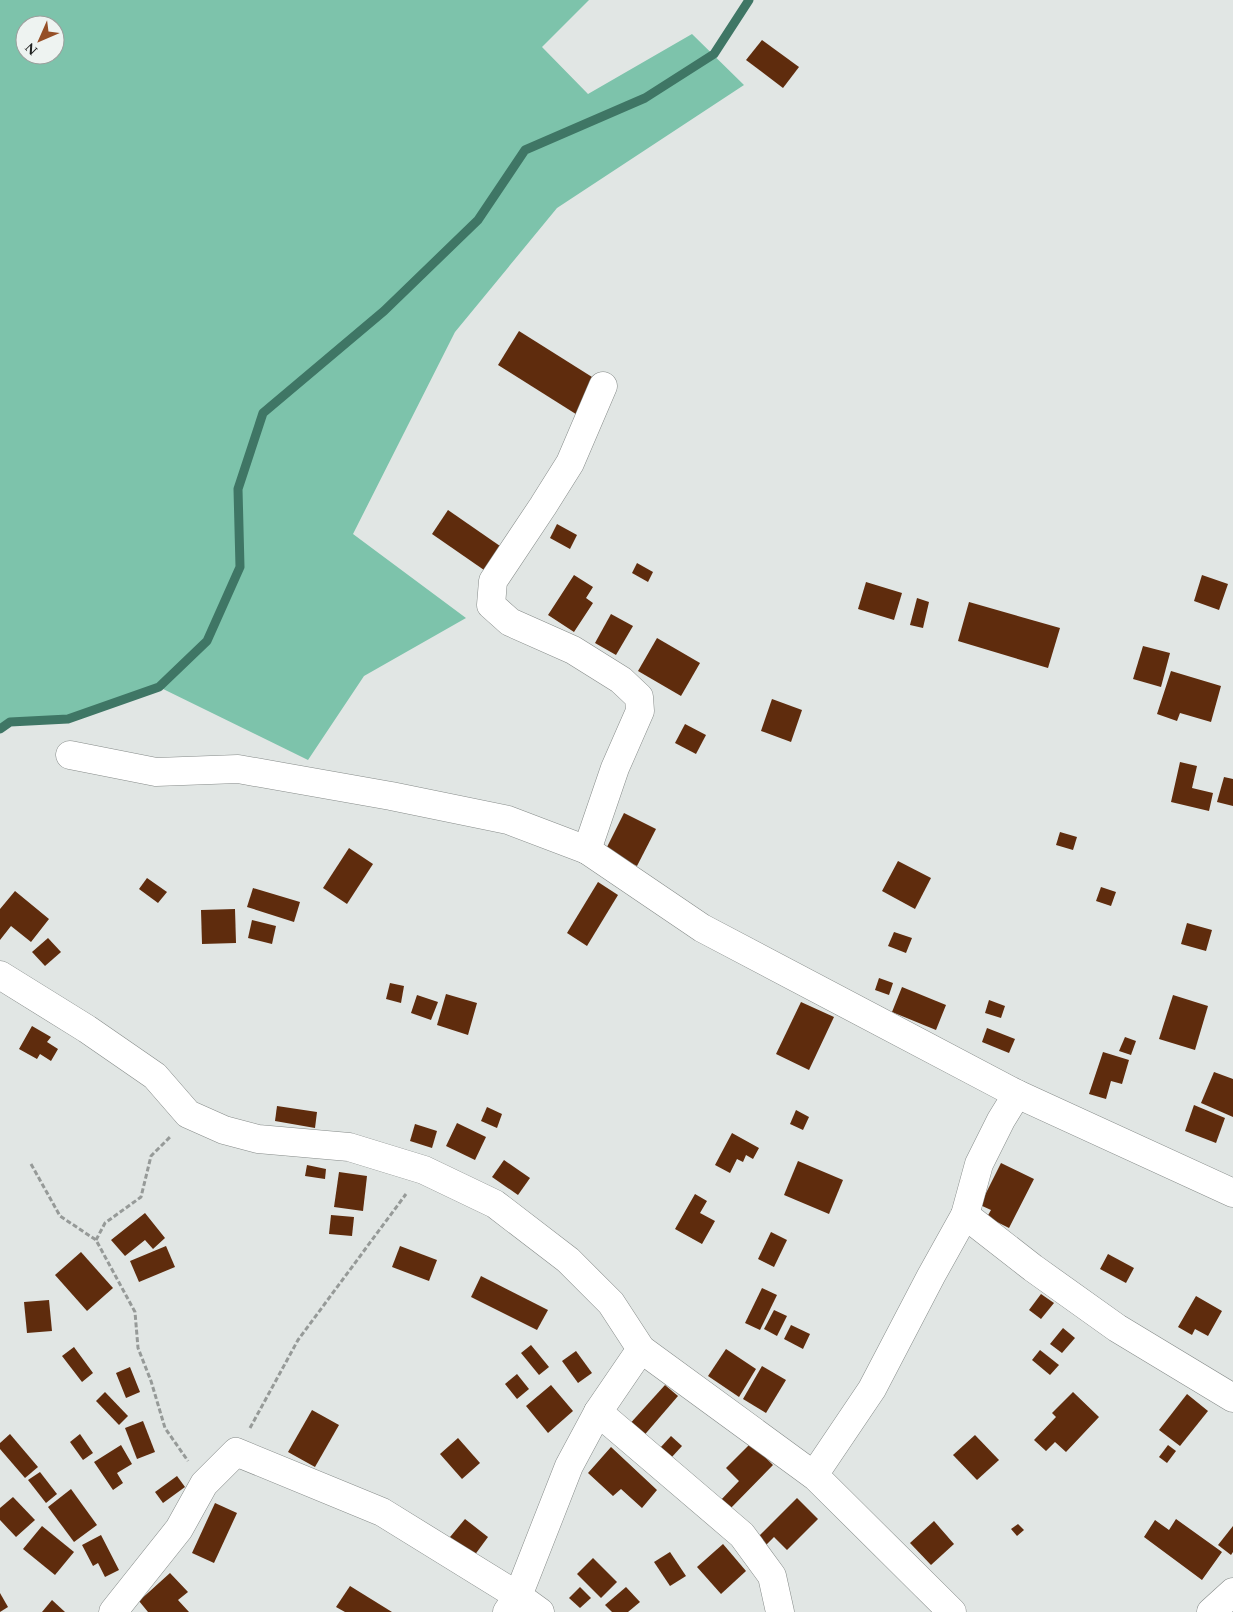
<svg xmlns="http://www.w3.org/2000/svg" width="1233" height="1612" viewBox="0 0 1233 1612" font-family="Spectral,serif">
<rect width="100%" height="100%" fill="#e1e6e4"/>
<path fill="#7dc3ab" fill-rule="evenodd" d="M 0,0 L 589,0 L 542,47 L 588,94 L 692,34 L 744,85 L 557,208 L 455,332 L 353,534 L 466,618 L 364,676 L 308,760 L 159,687 L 68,719 L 10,722 L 0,729 ZM 25,25 L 55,25 L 55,55 L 25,55 Z"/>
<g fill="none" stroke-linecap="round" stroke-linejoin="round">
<polyline stroke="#3f7665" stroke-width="9" points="0,729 10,722 68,719 159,687 207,641 240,567 238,489 263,413 384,311 478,220 525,150 645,98 714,54 749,0"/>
</g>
<g fill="#5f2c0d">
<polygon points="762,40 799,67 783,88 746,60"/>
<polygon points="519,331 600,382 579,416 498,365"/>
<polygon points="448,510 500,546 484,570 432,534"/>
<polygon points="557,524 577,535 570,549 550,538"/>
<polygon points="637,563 653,572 648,582 632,573"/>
<polygon points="574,575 593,587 586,598 593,603 574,632 548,615"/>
<polygon points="1202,575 1228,584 1219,610 1194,601"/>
<polygon points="866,582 902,593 894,620 858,609"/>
<polygon points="917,598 929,602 923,628 910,625"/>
<polygon points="969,602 1060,628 1048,668 958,641"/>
<polygon points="611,614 633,626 616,655 595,643"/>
<polygon points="657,638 700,663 681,696 638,671"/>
<polygon points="1143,646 1170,653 1161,687 1133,679"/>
<polygon points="1171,671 1221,686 1211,722 1180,713 1177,721 1157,714"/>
<polygon points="772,699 802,710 791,742 761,731"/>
<polygon points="685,724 706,735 696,754 675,743"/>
<polygon points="1180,762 1197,766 1192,788 1213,793 1209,811 1171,802"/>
<polygon points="1224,777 1233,779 1233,806 1217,802"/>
<polygon points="624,813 656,829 637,866 605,851"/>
<polygon points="1060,832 1077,837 1073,850 1056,845"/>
<polygon points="349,848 373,864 347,904 323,888"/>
<polygon points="898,861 931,878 915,909 882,891"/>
<polygon points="147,878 167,892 158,903 139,889"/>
<polygon points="598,882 618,895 587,946 567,933"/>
<polygon points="1101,887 1116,892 1111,906 1096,901"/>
<polygon points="253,888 300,902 294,922 247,907"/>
<polygon points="15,891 49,919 31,942 11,926 0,940 0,909"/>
<polygon points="235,909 236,943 202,944 201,910"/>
<polygon points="252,920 276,926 272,944 248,938"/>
<polygon points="1187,923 1212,930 1206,951 1181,944"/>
<polygon points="894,932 912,938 906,953 888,946"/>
<polygon points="48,938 61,952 45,966 32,952"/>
<polygon points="879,978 893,983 889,995 875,990"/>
<polygon points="390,983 404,986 401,1003 386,999"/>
<polygon points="902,987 946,1005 936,1030 892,1012"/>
<polygon points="446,994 477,1003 468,1035 437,1025"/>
<polygon points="417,995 438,1002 431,1020 411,1013"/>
<polygon points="1173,995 1208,1006 1195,1050 1159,1039"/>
<polygon points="989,1000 1005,1006 1001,1018 985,1013"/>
<polygon points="801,1002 834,1017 809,1070 776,1054"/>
<polygon points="32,1026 51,1037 47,1042 58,1049 51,1061 40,1054 37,1059 19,1049"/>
<polygon points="987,1028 1015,1039 1009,1053 982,1042"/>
<polygon points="1125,1037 1136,1041 1131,1055 1119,1051"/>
<polygon points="1103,1052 1129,1060 1122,1084 1111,1081 1106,1099 1089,1094"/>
<polygon points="1214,1072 1233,1079 1233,1117 1201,1103"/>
<polygon points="1194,1105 1225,1118 1216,1143 1185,1131"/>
<polygon points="277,1106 317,1112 315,1128 275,1121"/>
<polygon points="487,1107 502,1114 497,1128 481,1121"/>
<polygon points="796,1110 809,1117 803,1130 790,1124"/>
<polygon points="457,1123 486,1137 475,1160 446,1146"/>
<polygon points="415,1124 437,1131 432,1148 410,1141"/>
<polygon points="732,1133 759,1148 753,1159 746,1155 743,1162 737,1159 730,1173 715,1165"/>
<polygon points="504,1160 530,1178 518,1195 492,1177"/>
<polygon points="798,1161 843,1180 829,1214 784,1195"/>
<polygon points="1001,1163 1034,1179 1009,1228 987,1217 991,1210 980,1205"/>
<polygon points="307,1165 326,1169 325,1179 305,1176"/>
<polygon points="339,1172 367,1176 363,1211 334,1207"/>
<polygon points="695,1194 707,1201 700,1213 715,1221 702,1244 675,1229"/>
<polygon points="145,1213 165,1238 153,1249 145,1240 125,1256 111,1240"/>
<polygon points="331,1215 354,1217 352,1236 329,1234"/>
<polygon points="771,1232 787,1240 774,1267 758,1259"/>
<polygon points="166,1246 175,1267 139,1282 130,1261"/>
<polygon points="400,1246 437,1260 429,1281 392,1267"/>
<polygon points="81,1252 113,1288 87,1311 55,1275"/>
<polygon points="1108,1254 1134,1268 1126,1283 1100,1269"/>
<polygon points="481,1276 548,1310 537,1330 471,1297"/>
<polygon points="762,1288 777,1295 760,1330 745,1323"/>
<polygon points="1041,1294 1054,1303 1041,1319 1029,1310"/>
<polygon points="1196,1296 1222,1311 1208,1336 1195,1329 1192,1335 1178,1327"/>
<polygon points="49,1300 52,1331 27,1333 24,1302"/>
<polygon points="774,1310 787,1316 777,1336 764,1329"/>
<polygon points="791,1325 810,1334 803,1349 784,1339"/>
<polygon points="1063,1328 1075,1338 1062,1353 1050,1344"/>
<polygon points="531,1345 549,1367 539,1375 521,1353"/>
<polygon points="74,1347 93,1373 82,1382 62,1356"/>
<polygon points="726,1349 756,1369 739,1397 708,1376"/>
<polygon points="1040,1350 1059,1365 1050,1375 1032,1360"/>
<polygon points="576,1351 592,1373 578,1383 562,1361"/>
<polygon points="762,1366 786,1380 766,1413 743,1399"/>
<polygon points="130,1367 140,1392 126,1398 116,1373"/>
<polygon points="517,1374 529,1389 517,1399 505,1384"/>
<polygon points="551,1385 573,1411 548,1433 526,1406"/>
<polygon points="665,1385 678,1396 641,1439 627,1427"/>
<polygon points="105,1392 128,1416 119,1425 96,1401"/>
<polygon points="1073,1392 1099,1417 1066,1452 1055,1442 1046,1451 1034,1440 1056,1417 1052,1413"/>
<polygon points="1187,1394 1208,1411 1180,1446 1159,1430"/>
<polygon points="312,1410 339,1425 315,1467 288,1452"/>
<polygon points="143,1421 155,1452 137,1459 125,1428"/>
<polygon points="10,1434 38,1467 25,1478 0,1449 0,1443"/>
<polygon points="80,1434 93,1453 83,1460 70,1442"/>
<polygon points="975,1435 999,1460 977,1480 953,1455"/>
<polygon points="671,1436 682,1446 671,1458 660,1448"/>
<polygon points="458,1438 480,1463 462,1479 440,1454"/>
<polygon points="751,1443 773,1465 728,1511 719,1502 739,1481 726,1468"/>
<polygon points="121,1445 132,1464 117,1473 123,1483 113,1490 94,1462"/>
<polygon points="1168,1445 1176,1451 1167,1463 1159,1457"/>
<polygon points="611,1447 657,1490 642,1508 621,1489 613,1496 588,1473"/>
<polygon points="40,1472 57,1494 46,1503 28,1480"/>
<polygon points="177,1476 185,1487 163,1503 155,1492"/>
<polygon points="71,1489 97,1525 74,1542 48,1507"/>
<polygon points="13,1497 35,1520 16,1537 0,1520 0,1508"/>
<polygon points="797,1498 818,1519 787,1550 774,1537 764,1547 756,1539"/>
<polygon points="215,1503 237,1513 214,1563 192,1553"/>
<polygon points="465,1519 488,1537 474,1556 450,1537"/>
<polygon points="1176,1519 1222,1552 1202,1580 1144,1537 1155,1520 1169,1530"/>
<polygon points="934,1521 954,1544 931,1565 910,1543"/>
<polygon points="1018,1524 1024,1530 1017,1536 1011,1529"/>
<polygon points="42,1526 74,1552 55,1575 23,1549"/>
<polygon points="1233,1526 1233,1552 1231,1555 1218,1545"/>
<polygon points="101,1535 119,1570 105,1577 98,1563 93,1566 82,1545"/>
<polygon points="723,1544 746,1571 721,1594 697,1567"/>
<polygon points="670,1552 686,1576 670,1586 654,1562"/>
<polygon points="593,1558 617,1582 601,1598 577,1574"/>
<polygon points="170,1573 188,1592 178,1600 189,1612 148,1612 139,1601"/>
<polygon points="350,1586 392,1612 345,1612 336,1607"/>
<polygon points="580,1587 591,1598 580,1608 569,1598"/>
<polygon points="626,1587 640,1602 628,1612 612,1612 605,1605"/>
<polygon points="0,1593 8,1607 0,1612"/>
<polygon points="52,1600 65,1612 42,1612"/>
</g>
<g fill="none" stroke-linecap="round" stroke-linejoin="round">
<defs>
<g id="minor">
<polyline points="70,755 156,772 238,769 391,796 508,820 587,850 702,928 1017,1094 1233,1193"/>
<polyline points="587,850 615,768 640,711 639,697 621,680 573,650 510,622 491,605 493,581 543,506 570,463 603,386"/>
<polyline points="0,975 87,1029 155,1076 188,1114 224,1130 258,1139 349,1147 424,1170 495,1204 568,1260 611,1303 641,1349 816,1477 952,1612"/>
<polyline points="965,1215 1033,1268 1117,1328 1233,1398"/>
<polyline points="598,1412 742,1535 772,1576 780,1612"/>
<polyline points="814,1475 872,1389 931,1276 965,1215 979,1164 1001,1120 1017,1094"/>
<polyline points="113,1612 179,1529 204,1484 236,1452 382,1512 518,1596 540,1612"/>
<polyline points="507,1612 518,1596 569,1466 598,1412 641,1349"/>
<polyline points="1211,1612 1233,1592"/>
</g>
</defs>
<use href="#minor" stroke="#868b89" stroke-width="29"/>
<g stroke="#969a98" stroke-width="3" stroke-dasharray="5 2.5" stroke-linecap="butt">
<polyline points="31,1164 60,1216 96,1240 135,1312 138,1348 151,1381 165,1428 188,1461"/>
<polyline points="96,1240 105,1223 141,1197 151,1156 171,1136"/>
<polyline points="250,1428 298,1340 406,1194"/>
</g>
<use href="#minor" stroke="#fff" stroke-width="28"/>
</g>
<g transform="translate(40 40) rotate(225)"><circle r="24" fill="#eef3f1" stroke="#9b9f9d"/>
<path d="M0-4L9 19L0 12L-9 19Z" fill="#954f27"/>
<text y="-8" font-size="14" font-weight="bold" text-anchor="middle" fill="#1f2120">N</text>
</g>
</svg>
